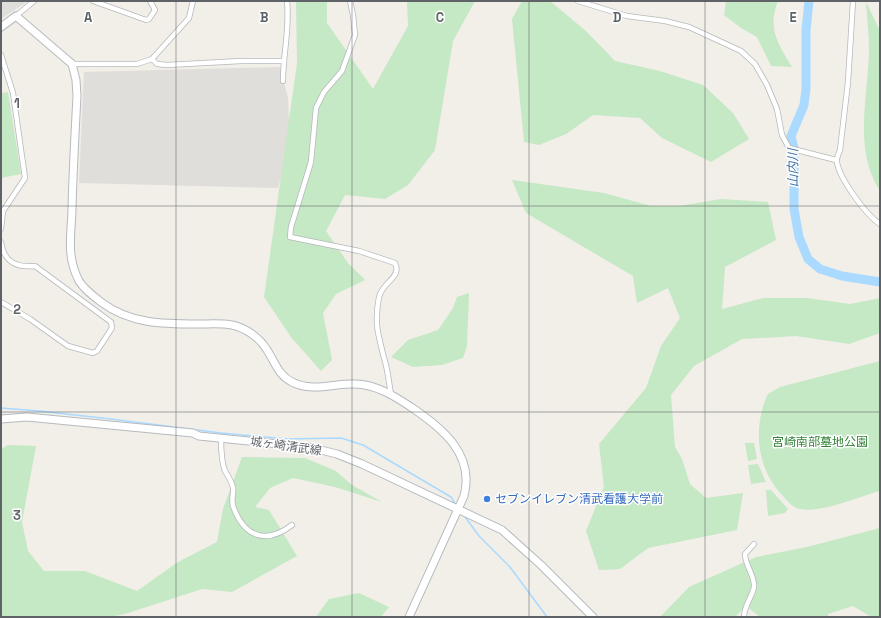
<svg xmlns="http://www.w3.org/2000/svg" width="881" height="618" viewBox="0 0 881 618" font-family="'Space Grotesk','Noto Sans JP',sans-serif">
<rect width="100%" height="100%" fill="#f1efe8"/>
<g fill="#e0deda">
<polygon points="1,1 28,1 1,19"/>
<polygon points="280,67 288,98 290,145 278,188 79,183 84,72"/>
</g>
<g fill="#c5e8c5">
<polygon points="296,1 327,1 327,23 373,89 408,26 407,1 475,1 453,41 435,150 408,185 385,199 345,195 326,231 348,263 365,280 336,294 323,313 332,360 321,371 291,337 264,297 297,63"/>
<polygon points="522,1 550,1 587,32 615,61 660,71 703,85 733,113 749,139 711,162 662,138 640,118 593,115 566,134 539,145 524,142 512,19"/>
<path d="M 726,1 L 778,1 C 767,28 778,44 792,67 L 771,66 L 757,37 L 741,28 L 724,15 Z"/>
<path d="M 866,2 L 880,31 L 880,191 C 853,149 868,98 869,51 C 869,34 867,18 866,2 Z"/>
<polygon points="8,92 21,174 1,178 1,93"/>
<polygon points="512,180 604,193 651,206 679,206 721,199 768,202 776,240 725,267 722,309 763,298 807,298 850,304 880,298 880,333 849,344 796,336 742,339 694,366 671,395 675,447 682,459 690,484 706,498 743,493 737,530 648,548 620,569 599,570 586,531 604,487 599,444 646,388 661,346 680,318 668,288 637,303 633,276 526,213"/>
<polygon points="469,293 467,346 463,358 442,365 413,367 391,357 408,340 438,330 453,308 457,297"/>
<path d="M 880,361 L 880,491 C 857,497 823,513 800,509 C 793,508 787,501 783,496 C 757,470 752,427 768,394 L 780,387 Z"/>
<polygon points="745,443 754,443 757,459 748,461"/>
<polygon points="8,445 36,446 22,522 28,551 44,571 85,571 137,591 178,562 217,542 223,509 242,457 305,458 336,471 352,485 382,502 335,487 293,478 270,488 255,507 269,510 297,556 232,592 202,589 125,614 110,617 1,617 1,449"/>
<polygon points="758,464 766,482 751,484 748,465"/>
<polygon points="766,490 771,490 788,509 785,513 768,516"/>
<polygon points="880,528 880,617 871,617 853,606 828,614 828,617 760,617 746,606 735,617 660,617 689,587 756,557 807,547"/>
<polygon points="359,593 389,607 381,617 316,617 329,599"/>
</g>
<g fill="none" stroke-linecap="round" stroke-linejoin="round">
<g stroke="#aadaff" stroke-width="1.5">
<polyline points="1,408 39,411 111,419 221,433 287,439 341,438 363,445 451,497 456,505"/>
<polyline points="463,514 479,536 510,567 547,617"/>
</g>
<polyline stroke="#aadaff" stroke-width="9" points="809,1 806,30 806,89 804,105 791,136 794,148 794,209 799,237 808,259 820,269 842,276 880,282"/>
<defs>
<g id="street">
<polyline points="93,1 146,20 149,19 155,10 150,1"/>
<path d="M 350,1 L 353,15 L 355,35 L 342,71 L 324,92 L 316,108 L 311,162 L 291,227 L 290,237 L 359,251 L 395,263 C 402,278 383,281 379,297 C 374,324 378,333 384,358 C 388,370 389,383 391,395"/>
<polyline points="578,1 627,16 665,21 689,27 741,51 755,64 767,85 777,109 782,135 789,148 836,160"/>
<path d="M 853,1 L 848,82 L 840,150 C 839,153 836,158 837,162 C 839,178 866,215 880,224"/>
<polyline points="16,16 34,1"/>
<polyline points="1,55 13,93 25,178 3,211 1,229"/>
<polyline points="152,59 157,64 167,65 241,61 283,61"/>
<polyline points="72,64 137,64 152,59 189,18 193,1"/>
<path d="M 283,81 C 283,54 290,28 287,1"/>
<path d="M 1,242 C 4,262 16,268 35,266 L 111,322 L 112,328 L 97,351 L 93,353 L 68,346 L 30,319 L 1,302"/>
<path d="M 221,438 C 221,449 221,461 225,471 C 228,476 232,482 233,488 C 234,493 231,500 233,506 C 244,537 266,545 292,525"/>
<path d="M 744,617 C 744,606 752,597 754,587 C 755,575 745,566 745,554 L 754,544"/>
</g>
<g id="secondary">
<path d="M 1,27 L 16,16 L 72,64 L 76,80 L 77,96 C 75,133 73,170 72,208 C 72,223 69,240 71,255 C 72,264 75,273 79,281 C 84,289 93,296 101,302 C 130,324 163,324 198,324 C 209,324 222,323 232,325 C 246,328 260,338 267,350 C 275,362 278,375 292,382 C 315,394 340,380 365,385 C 382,388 397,398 411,407 C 442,428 475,454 464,496 L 409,617"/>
<polyline points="1,419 27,417 193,433 199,436 309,447 337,454 362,464 502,530 541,565 593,617"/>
</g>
</defs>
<use href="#street" stroke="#b5b8bc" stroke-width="6"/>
<use href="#secondary" stroke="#b6babf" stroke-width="9"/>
<use href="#street" stroke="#fff" stroke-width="4.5"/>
<use href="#secondary" stroke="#fff" stroke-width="7"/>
</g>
<path fill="none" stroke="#5f6368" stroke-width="1" stroke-opacity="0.55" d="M 176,1 L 176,617M 352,1 L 352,617M 529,1 L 529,617M 705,1 L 705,617M 1,206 L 880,206M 1,412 L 880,412"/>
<circle fill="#3f7fe0" stroke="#fff" stroke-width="1.5" cx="487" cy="499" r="4"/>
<g text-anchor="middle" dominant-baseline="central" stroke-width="3" stroke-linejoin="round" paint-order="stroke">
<g font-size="12" fill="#348238" stroke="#fff">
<text x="820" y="442">宮崎南部墓地公園</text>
</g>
<g font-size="12" fill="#5f6368" stroke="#fff">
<text transform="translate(286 446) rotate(8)">城ヶ崎清武線</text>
</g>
<g font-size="12" fill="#366cbe" stroke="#fff" text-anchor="start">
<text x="495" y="499">セブンイレブン清武看護大学前</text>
</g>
<g font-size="13" font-style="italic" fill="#4174aa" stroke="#fff">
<text transform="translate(793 168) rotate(-91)">山内川</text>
</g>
</g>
<g font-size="13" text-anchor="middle" font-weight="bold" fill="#5f6368" stroke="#fff" stroke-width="3" stroke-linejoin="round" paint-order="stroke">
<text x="88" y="22">A</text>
<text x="264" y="22">B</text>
<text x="440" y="22">C</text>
<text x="617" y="22">D</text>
<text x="793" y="22">E</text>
<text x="17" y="108">1</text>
<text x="17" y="314">2</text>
<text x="17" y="520">3</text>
</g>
<rect width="881" height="618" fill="none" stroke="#5f6368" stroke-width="4"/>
</svg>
